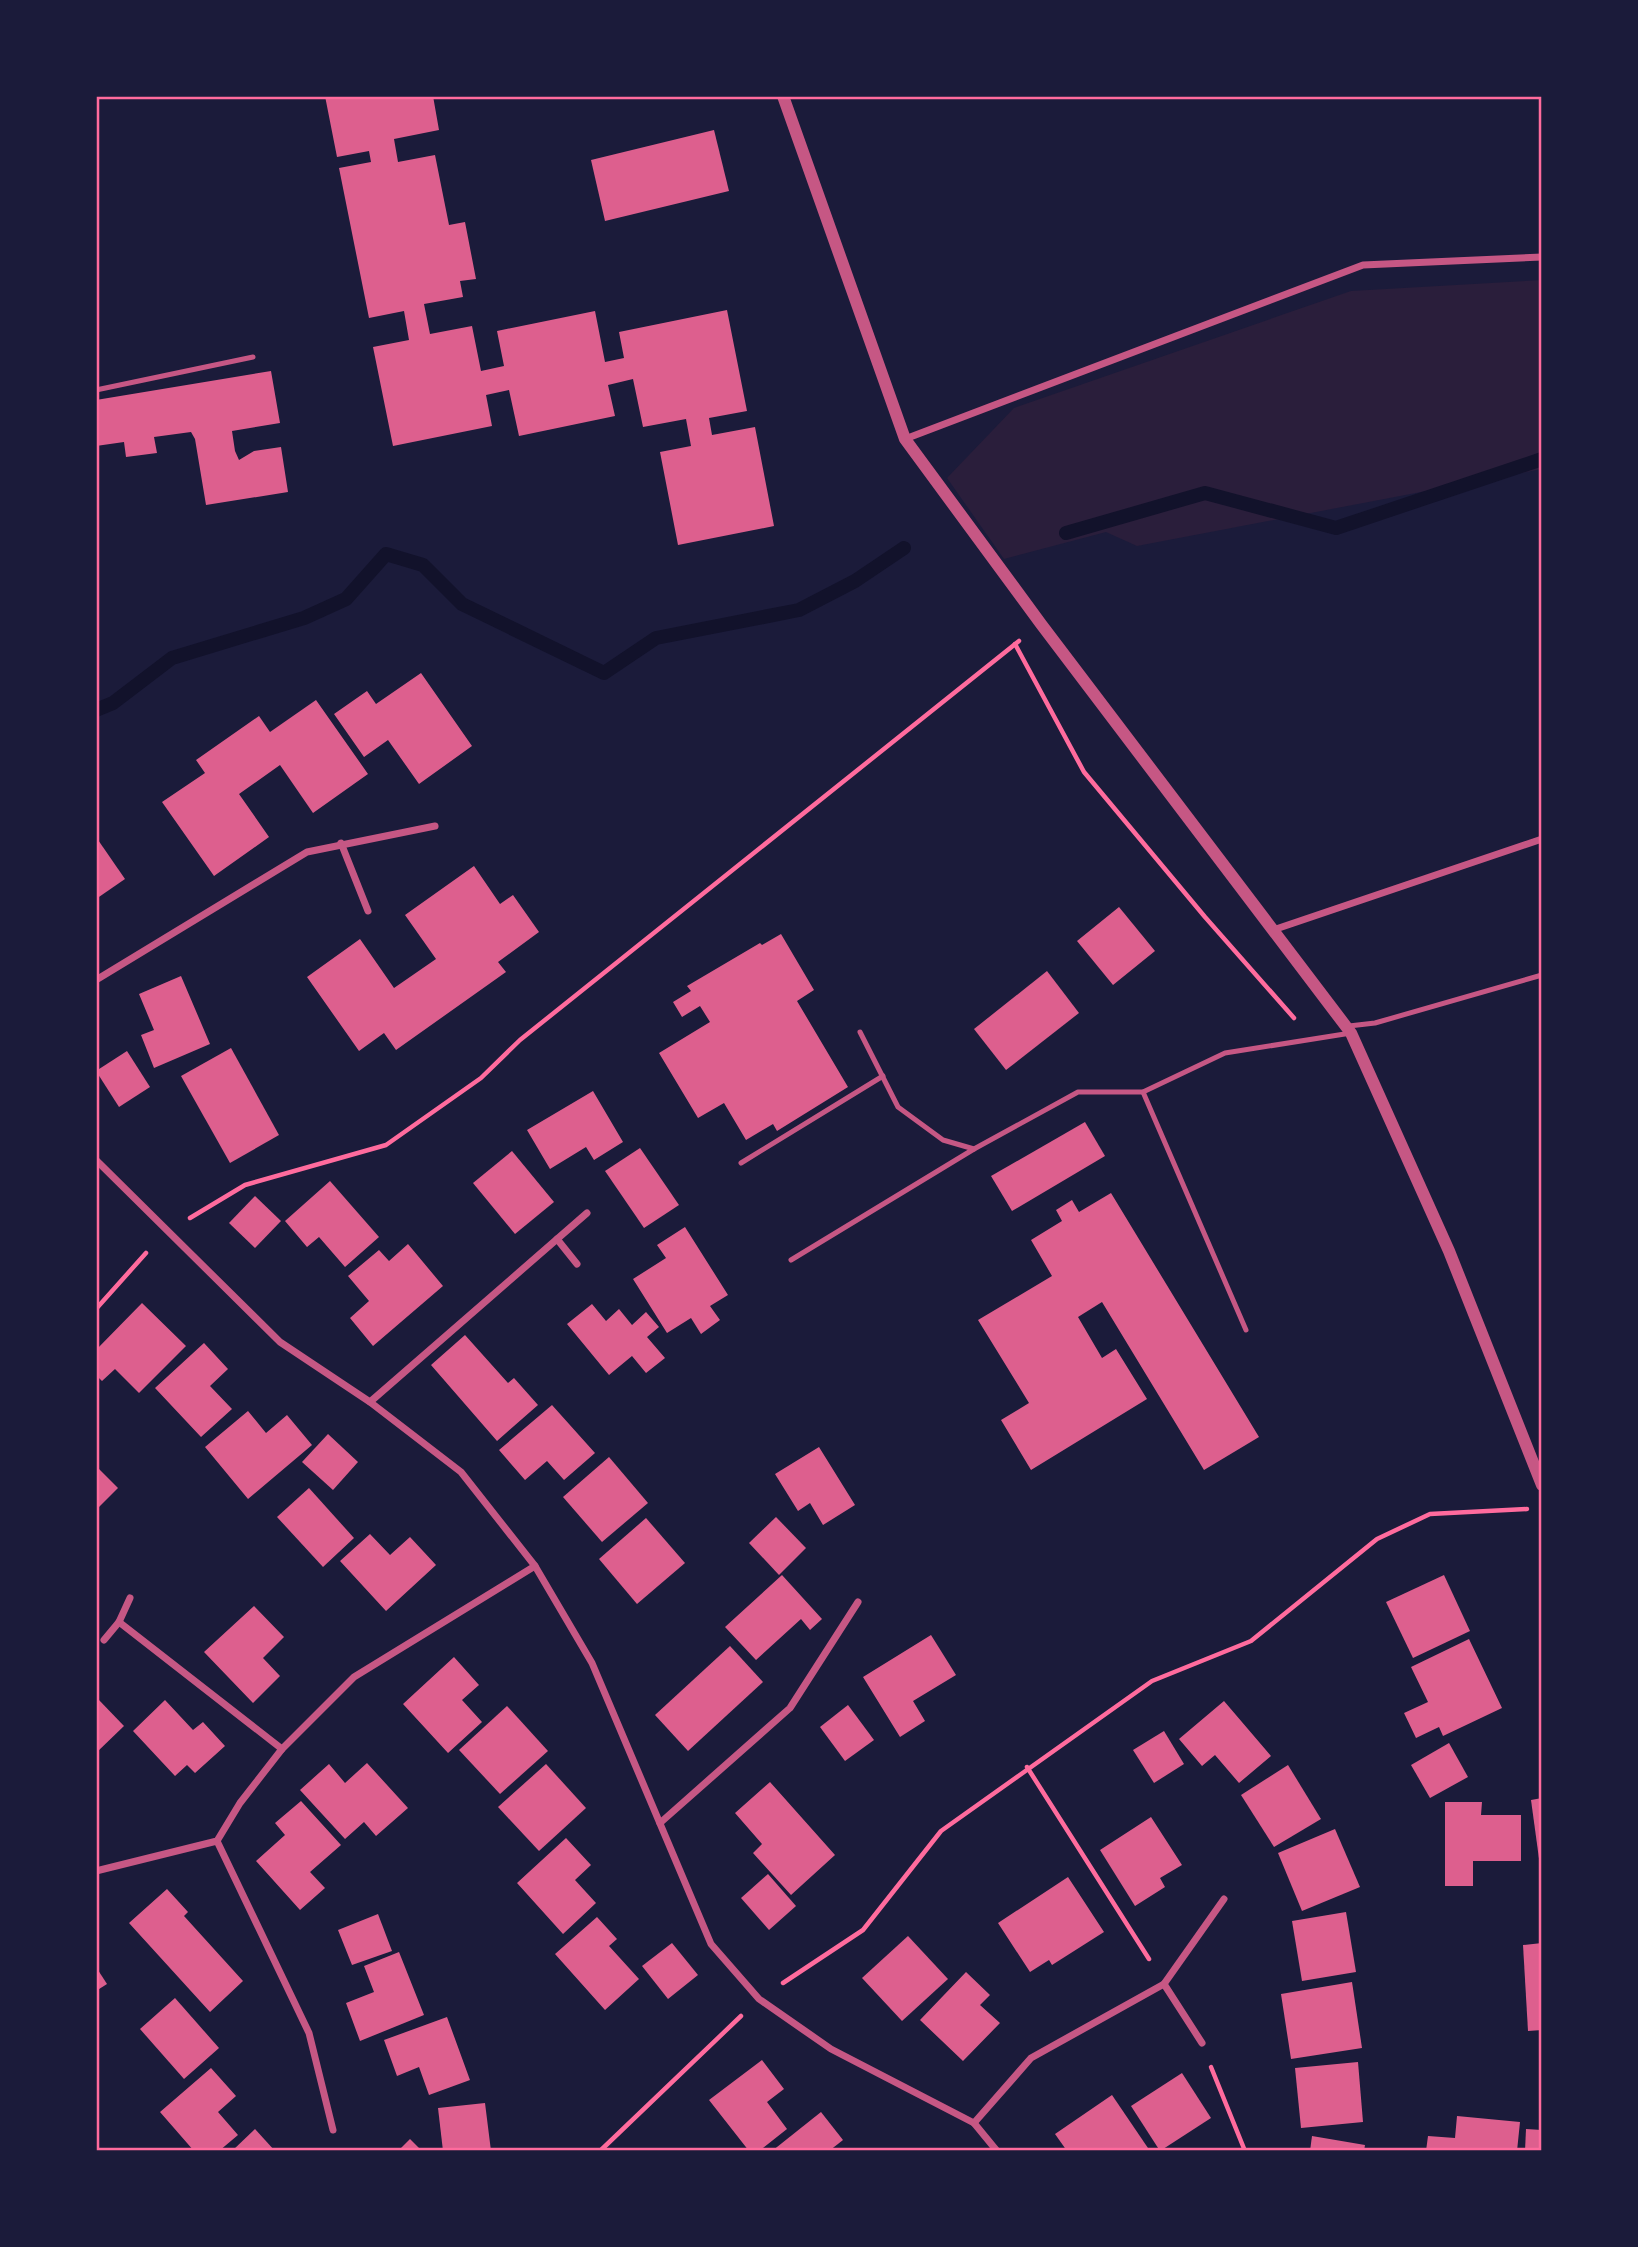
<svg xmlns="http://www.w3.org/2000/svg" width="1638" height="2247" viewBox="0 0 1638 2247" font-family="'Varela Round',sans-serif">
<rect width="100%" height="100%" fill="#1b1b3a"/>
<polygon fill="#2a1e3b" points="1542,280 1542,469 1137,546 1106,532 1004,559 947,478 1014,408 1351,291"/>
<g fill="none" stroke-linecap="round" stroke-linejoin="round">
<g stroke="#12122b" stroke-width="14">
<polyline points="1066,533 1205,493 1336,528 1542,459"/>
<polyline points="96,710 113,703 172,658 304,618 346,599 386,554 423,565 462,604 604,673 656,638 799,610 855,581 904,548"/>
</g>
</g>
<g fill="#dd5f8e">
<polygon points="325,96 433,96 439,130 394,139 398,162 435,155 449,225 465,222 476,279 460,281 463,297 424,304 430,334 472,326 481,371 504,366 497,331 595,311 605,362 624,358 619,332 727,310 747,411 709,418 712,435 755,427 774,526 678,545 660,452 691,446 686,419 643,427 633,379 608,385 615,416 519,436 509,390 486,395 492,426 393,446 373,347 409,340 404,311 369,318 339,168 371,162 369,151 337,157"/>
<polygon points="714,130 729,191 605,221 591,160"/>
<polygon points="271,371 280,423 232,431 235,451 239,460 254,451 281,447 288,492 206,505 195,439 191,432 154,437 157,453 126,457 124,442 96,446 96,400"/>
<polygon points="421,673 472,746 419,784 388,740 364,757 334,714 367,691 376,704"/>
<polygon points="316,700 368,774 313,813 280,765 239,794 269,837 214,876 162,802 205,773 196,760 259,716 270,732"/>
<polygon points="96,837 125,879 96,899"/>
<polygon points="474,866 500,904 513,895 539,932 498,962 506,972 396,1050 384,1033 359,1051 307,977 360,939 394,988 436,959 405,915"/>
<polygon points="1119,907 1155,951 1113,985 1077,941"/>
<polygon points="781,934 814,990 797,1001 848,1087 777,1131 773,1124 746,1140 724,1103 698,1118 659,1053 710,1022 700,1006 682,1017 673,1002 691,991 687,986 760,943 762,945"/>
<polygon points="1047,971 1079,1013 1006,1070 974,1029"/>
<polygon points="181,976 210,1044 154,1068 141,1035 154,1030 139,994"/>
<polygon points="231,1048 279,1135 230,1163 181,1076"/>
<polygon points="127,1051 150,1087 119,1107 96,1071"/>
<polygon points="593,1091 623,1142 594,1160 586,1147 550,1169 527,1130"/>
<polygon points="1085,1122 1105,1156 1012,1211 991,1176"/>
<polygon points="640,1148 679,1205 644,1228 605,1171"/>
<polygon points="512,1151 554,1202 515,1234 473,1183"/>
<polygon points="330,1181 379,1237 345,1267 319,1237 307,1247 285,1221"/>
<polygon points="1111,1193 1259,1437 1204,1470 1102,1302 1078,1317 1102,1358 1116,1349 1147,1399 1031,1470 1001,1420 1029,1403 978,1320 1052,1276 1031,1240 1062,1221 1056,1210 1072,1200 1079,1212"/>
<polygon points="255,1196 281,1221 255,1248 229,1223"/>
<polygon points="685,1227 728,1295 710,1306 720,1320 701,1334 691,1318 667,1333 633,1279 666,1258 657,1245"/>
<polygon points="408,1244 443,1286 373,1346 350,1318 369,1301 348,1276 379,1250 389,1261"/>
<polygon points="142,1303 186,1346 139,1393 115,1369 102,1381 96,1375 96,1350"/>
<polygon points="592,1304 606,1321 619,1309 632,1325 646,1312 659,1327 647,1337 665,1358 646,1373 632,1356 609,1375 567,1324"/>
<polygon points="465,1335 508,1383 514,1378 538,1405 497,1441 431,1365"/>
<polygon points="204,1343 228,1369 210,1386 232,1409 201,1437 155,1388"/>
<polygon points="552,1405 595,1453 564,1480 547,1461 525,1480 499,1450"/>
<polygon points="248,1411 266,1433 287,1415 312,1445 248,1499 205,1447"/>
<polygon points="328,1434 358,1462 333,1490 302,1462"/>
<polygon points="819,1447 855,1505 823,1525 810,1503 798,1511 775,1474"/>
<polygon points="609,1457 648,1503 602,1542 563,1497"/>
<polygon points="96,1466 118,1488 96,1510"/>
<polygon points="309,1488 354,1538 323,1567 277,1517"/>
<polygon points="776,1517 806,1548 779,1575 749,1543"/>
<polygon points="646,1518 685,1563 637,1604 599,1559"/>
<polygon points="370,1534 390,1555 410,1537 436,1565 386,1611 340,1561"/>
<polygon points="782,1575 822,1619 810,1630 801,1619 756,1660 725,1627"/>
<polygon points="1444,1575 1470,1631 1413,1658 1386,1602"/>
<polygon points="254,1606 284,1637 263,1658 280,1676 253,1703 204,1652"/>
<polygon points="931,1635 956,1675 913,1701 925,1721 900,1737 863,1677"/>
<polygon points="1469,1639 1502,1708 1443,1736 1439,1727 1416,1738 1404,1713 1428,1702 1411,1667"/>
<polygon points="730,1646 763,1682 688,1751 655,1715"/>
<polygon points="454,1657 479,1685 462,1700 482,1722 448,1753 403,1704"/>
<polygon points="98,1699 124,1726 96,1753 96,1701"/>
<polygon points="165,1700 193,1730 203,1722 225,1746 195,1773 187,1765 175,1776 133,1731"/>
<polygon points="1224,1701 1271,1756 1239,1783 1215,1755 1202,1766 1179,1739"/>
<polygon points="848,1705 874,1740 845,1761 820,1727"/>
<polygon points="507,1706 548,1751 500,1794 459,1750"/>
<polygon points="1164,1731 1184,1764 1154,1783 1133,1750"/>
<polygon points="1449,1743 1468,1777 1430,1798 1411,1765"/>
<polygon points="367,1763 408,1808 376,1836 364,1822 345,1839 300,1790 329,1764 345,1783"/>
<polygon points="546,1764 586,1808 539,1851 498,1807"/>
<polygon points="1288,1765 1321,1819 1274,1847 1241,1795"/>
<polygon points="770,1782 835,1855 791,1895 753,1853 762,1844 735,1813"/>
<polygon points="1542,1798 1542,1866 1540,1866 1531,1800"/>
<polygon points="301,1801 341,1845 310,1872 325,1888 300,1910 256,1861 285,1835 275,1823"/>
<polygon points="1445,1802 1482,1802 1481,1815 1521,1815 1521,1861 1473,1861 1473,1886 1445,1886"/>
<polygon points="1151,1817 1182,1865 1160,1878 1165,1887 1135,1906 1100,1850"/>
<polygon points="1335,1829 1360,1887 1302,1911 1278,1853"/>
<polygon points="566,1838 591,1865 575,1880 596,1903 563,1934 517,1883"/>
<polygon points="768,1874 796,1906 769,1930 741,1898"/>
<polygon points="1068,1877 1104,1932 1052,1965 1049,1960 1030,1972 998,1923"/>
<polygon points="167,1889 188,1912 184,1916 243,1981 210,2012 129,1923"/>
<polygon points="1346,1912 1356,1972 1302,1981 1292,1921"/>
<polygon points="378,1914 392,1951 352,1965 338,1930"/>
<polygon points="597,1917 617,1939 609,1946 639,1979 605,2010 555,1954"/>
<polygon points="908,1936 948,1979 902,2021 862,1978"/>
<polygon points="672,1943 698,1975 668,1999 642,1966"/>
<polygon points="1542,1943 1542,2030 1528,2031 1523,1945"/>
<polygon points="399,1952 424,2015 360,2041 346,2003 374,1992 364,1966"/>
<polygon points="96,1967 107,1984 96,1991"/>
<polygon points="966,1972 990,1995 980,2005 1000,2023 963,2061 920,2020"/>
<polygon points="1352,1982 1362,2048 1291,2059 1281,1994"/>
<polygon points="175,1998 219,2048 184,2079 140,2029"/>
<polygon points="447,2017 470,2080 429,2095 419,2067 397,2076 384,2040"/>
<polygon points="762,2060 784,2089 767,2102 787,2129 759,2151 749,2151 709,2100"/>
<polygon points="1358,2062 1363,2122 1301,2128 1295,2068"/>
<polygon points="211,2068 236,2096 218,2112 238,2135 219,2151 194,2151 160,2112"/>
<polygon points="1182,2073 1211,2118 1160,2151 1131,2106"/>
<polygon points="1112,2095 1150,2151 1067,2151 1055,2134"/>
<polygon points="485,2103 491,2151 443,2151 438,2108"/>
<polygon points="821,2112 843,2140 829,2151 772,2151"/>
<polygon points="1457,2116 1520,2122 1517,2151 1426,2151 1428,2136 1455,2138"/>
<polygon points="255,2129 275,2151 232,2151"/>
<polygon points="1526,2129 1542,2130 1542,2151 1525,2151"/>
<polygon points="1312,2136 1365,2145 1364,2151 1310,2151"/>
<polygon points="410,2139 422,2151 398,2151"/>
</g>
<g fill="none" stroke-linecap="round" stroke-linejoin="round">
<g stroke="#ff6b9d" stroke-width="4.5">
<polyline points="1015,644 1084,772 1205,917 1294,1018"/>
<polyline points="190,1218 245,1185 386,1145 481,1078 520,1040 1019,641"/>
<polyline points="96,1309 146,1253"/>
<polyline points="1027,1767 1149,1959"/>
<polyline points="783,1983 863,1930 941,1831 1152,1681 1251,1641 1377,1539 1430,1514 1527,1509"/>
<polyline points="1211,2067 1245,2151"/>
<polyline points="600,2151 741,2016"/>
</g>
<g stroke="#c65784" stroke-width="5">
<polyline points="96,390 253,357"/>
<polyline points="1349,1026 1375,1023 1542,975"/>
<polyline points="860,1032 898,1107 943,1140 974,1149 1078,1092 1143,1092 1225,1053 1351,1033"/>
<polyline points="1143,1092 1246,1330"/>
<polyline points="741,1163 883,1076"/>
<polyline points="791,1260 974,1149"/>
</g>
<g stroke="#c65784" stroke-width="7">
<polyline points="905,439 1363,265 1542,257"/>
<polyline points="341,843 368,911"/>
<polyline points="1273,930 1542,839"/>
<polyline points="96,980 307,852 435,826"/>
<polyline points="96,1160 280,1342 370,1402 461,1472 535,1566 592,1663 711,1944 759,1999 831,2049 974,2123 997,2151"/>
<polyline points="557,1239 577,1264"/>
<polyline points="370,1402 587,1213"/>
<polyline points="119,1622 282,1749"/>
<polyline points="104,1640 119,1622 130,1598"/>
<polyline points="660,1823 790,1708 858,1602"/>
<polyline points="217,1841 309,2033 333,2130"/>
<polyline points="96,1871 217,1841 240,1803 282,1749 354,1677 535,1566"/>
<polyline points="1164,1984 1202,2043"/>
<polyline points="974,2123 1031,2058 1164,1984 1224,1899"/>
</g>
<polyline stroke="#c65784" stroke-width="12" points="783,96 905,439 1041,624 1351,1033 1449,1251 1542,1485"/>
</g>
<rect width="1638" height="2247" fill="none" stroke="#1b1b3a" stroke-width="196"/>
<rect x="98" y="98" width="1442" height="2051" fill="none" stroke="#ff6b9d" stroke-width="2.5"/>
</svg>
